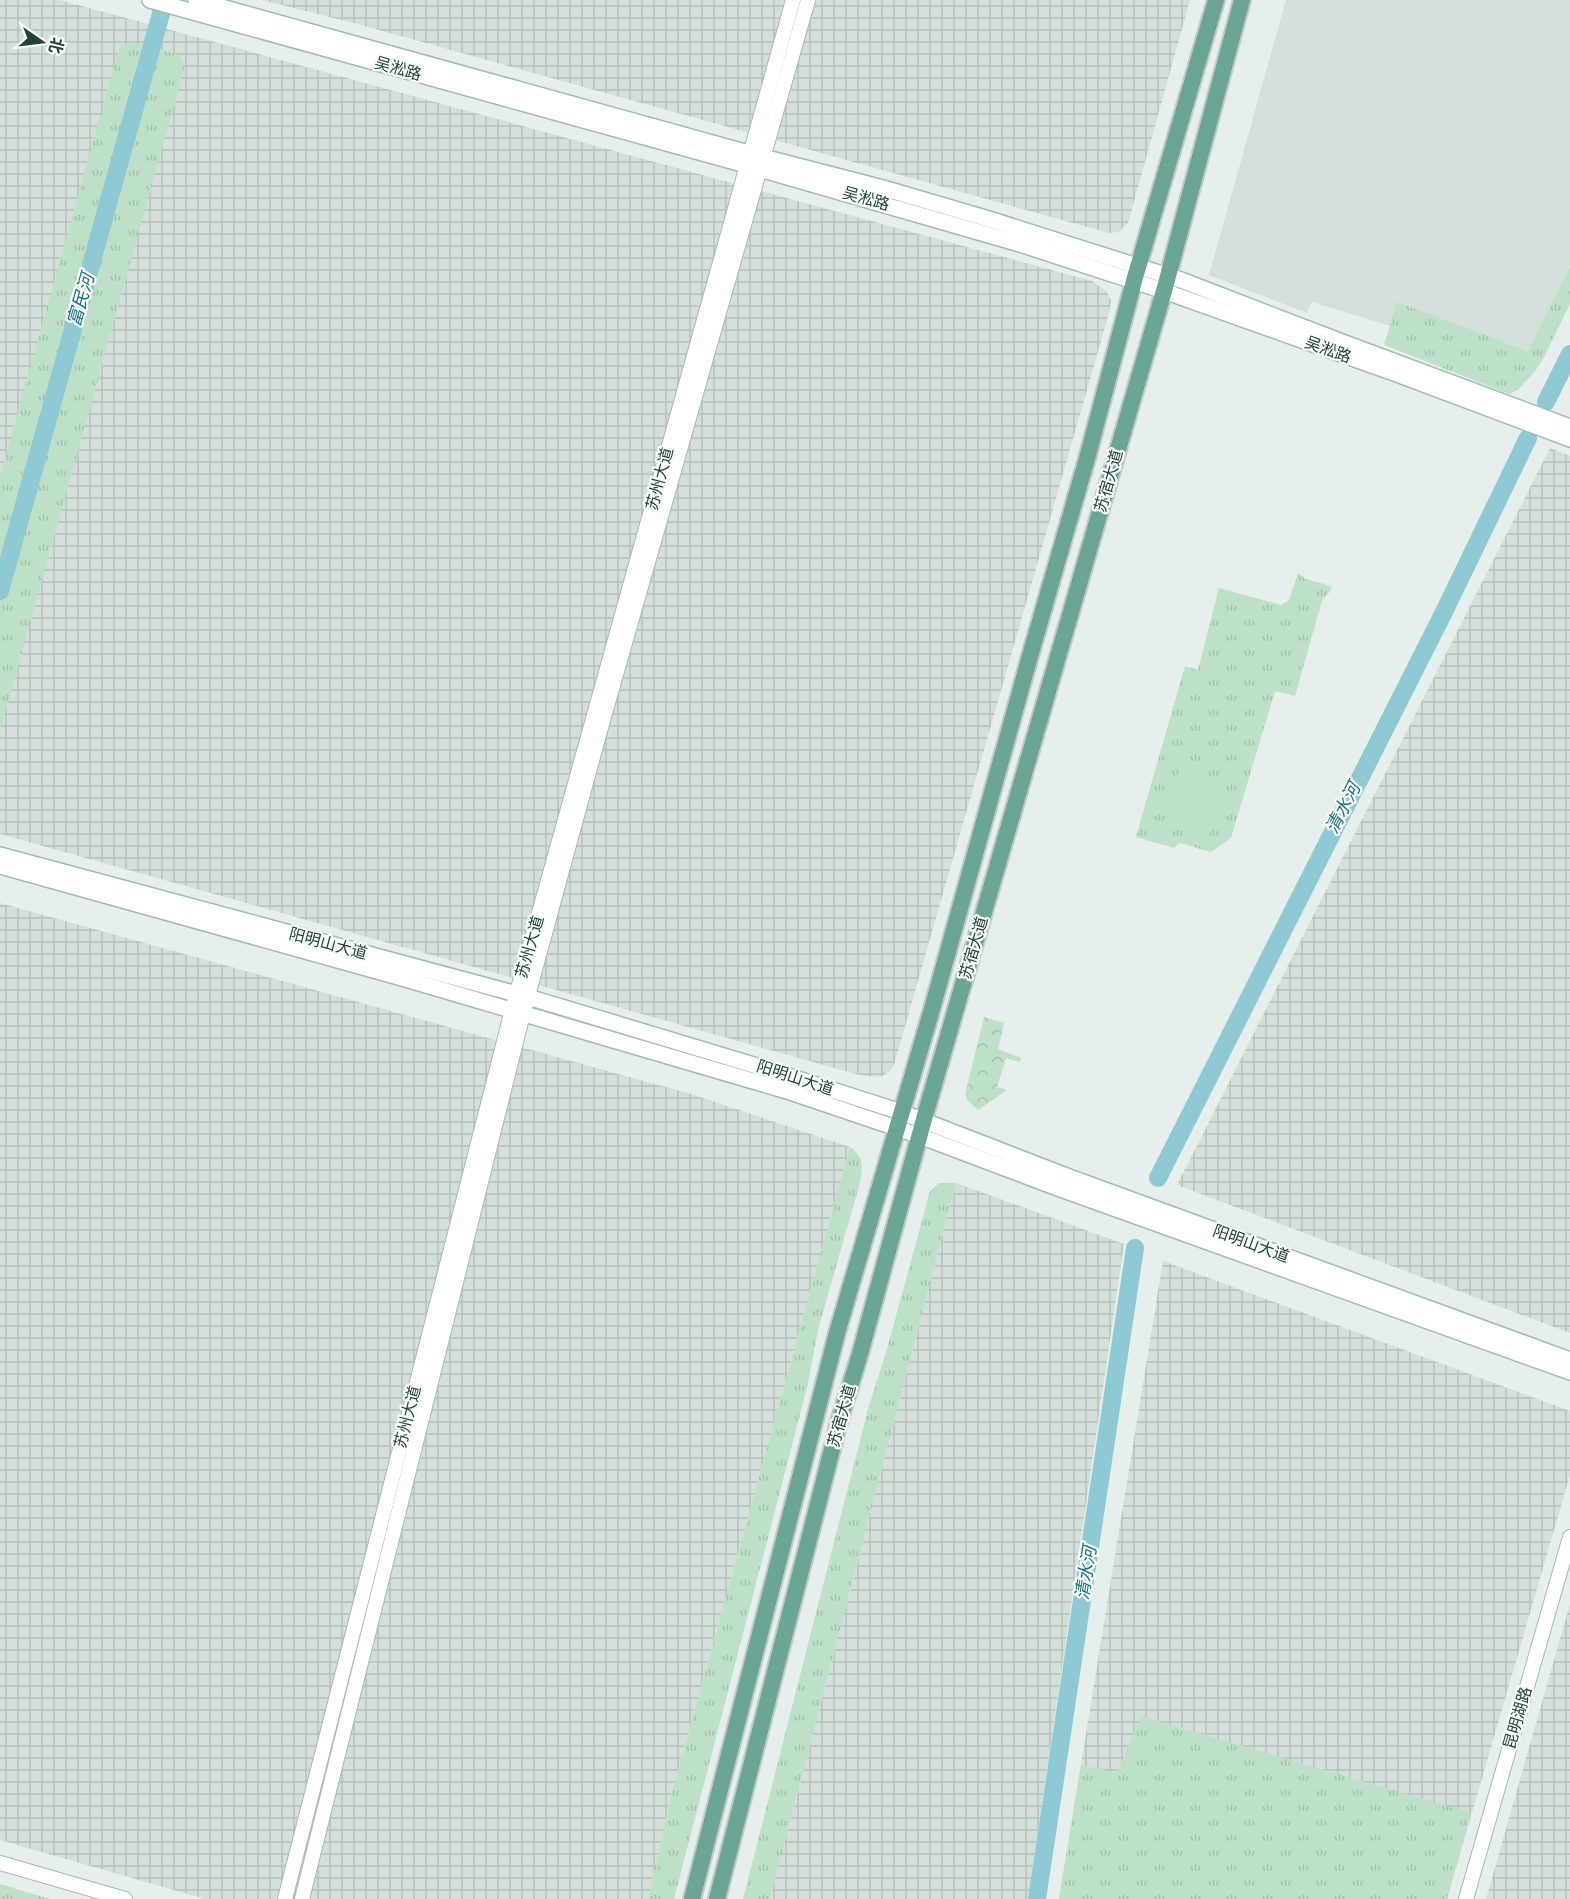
<svg xmlns="http://www.w3.org/2000/svg" width="1570" height="1899" viewBox="0 0 1570 1899" font-family="'Nunito Sans','Noto Sans SC',sans-serif">
<defs>
<pattern id="industrial-grid" width="8" height="8" patternUnits="userSpaceOnUse" patternTransform="scale(1.5)"><rect width="8" height="8" fill="#d4dfda"/><path d="M0 4h8M4 0v8" fill="none" stroke="#b6c1bc"/></pattern>
<pattern id="grass-tufts" width="24" height="20" patternUnits="userSpaceOnUse" patternTransform="scale(1.5)"><rect width="24" height="20" fill="#bfe0c8"/><path d="M3 7l-1-3M5 7V3M7 7l1-3M15 17l-1-3M17 17v-4M19 17l1-3" fill="none" stroke="#a4c1ad"/></pattern>
<pattern id="forest-crowns" width="20" height="18" patternUnits="userSpaceOnUse" patternTransform="scale(1.5)"><rect width="20" height="18" fill="#bfe0c8"/><path d="M2 6a3 3 0 1 1 6 0M12 15a3 3 0 1 1 6 0" fill="none" stroke="#a4c1ad"/></pattern>
</defs>
<rect width="100%" height="100%" fill="#e6efeb"/>
<polygon fill="#d4dfda" points="1286,0 1570,0 1570,266 1528,351 1398,303 1391,326 1312,302 1307,313 1209,275"/>
<g fill="url(#industrial-grid)">
<polygon points="0,0 60,0 1092,281 1107,292 1111,301 1109,313 894,1065 890,1071 881,1077 863,1076 0,834"/>
<polygon points="262,0 1190,0 1128,223 1119,232 1109,233 361,25"/>
<polygon points="1550,448 1570,456 1570,1333 1177,1185"/>
<polygon points="0,903 691,1094 850,1147 672,1792 648,1899 205,1899 0,1840"/>
<polygon points="956,1183 1124,1244 1028,1899 770,1899"/>
<polygon points="1163,1261 1570,1411 1570,1475 1447,1899 1059,1899"/>
<polygon points="1570,1604 1570,1899 1486,1899"/>
</g>
<g fill="url(#grass-tufts)">
<polygon points="134,43 176,54 183,61 184,70 0,731 0,476 119,48 123,45"/>
<polygon points="1570,266 1570,304 1544,357 1536,370 1518,390 1509,394 1384,345 1397,302 1528,351"/>
<polygon points="1298,573 1306,579 1331,586 1331,590 1322,601 1295,696 1275,691 1231,838 1211,852 1180,843 1174,848 1136,837 1185,666 1198,670 1219,588 1281,605 1289,600"/>
<path d="M 850,1147 C 865,1158 863,1168 859,1186 L 818,1330 L 808,1384 L 674,1899 L 648,1899 L 672,1792 Z"/>
<polygon points="939,1183 956,1183 770,1899 743,1899 868,1409 887,1349 930,1191"/>
<polygon points="1141,1716 1471,1813 1447,1899 1059,1899 1081,1765 1117,1773"/>
<polygon points="0,1884 50,1899 0,1899"/>
</g>
<polygon fill="url(#forest-crowns)" points="984,1017 1004,1023 998,1049 1021,1058 1020,1062 1006,1058 997,1087 1007,1090 978,1110 968,1101 965,1094"/>
<polygon fill="#bfe0c8" points="1179,769 1224,782 1208,838 1164,826"/>
<g fill="none" stroke-linecap="round" stroke-linejoin="round">
<g stroke="#8ec9d4" stroke-width="18">
<polyline points="1546,402 1570,354"/>
<polyline points="0,591 162,10"/>
<polyline points="1158,1178 1443,614 1528,438"/>
<polyline points="1037,1899 1135,1248"/>
</g>
<defs>
<g id="tertiary">
<polyline points="0,1863 125,1899"/>
<polyline points="285,1899 512,1010 793,0"/>
<polyline points="302,1899 523,1014 602,724 808,0"/>
<polyline points="1466,1899 1570,1537"/>
</g>
<g id="secondary">
<polyline points="150,0 746,165 1020,244 1164,291 1394,373 1570,439"/>
<polyline points="196,0 763,157 883,188 992,220 1181,280 1342,342 1570,427"/>
<polyline points="0,855 528,997 767,1069 901,1112 1069,1177 1570,1360"/>
<polyline points="0,866 402,978 787,1091 920,1136 1055,1187 1570,1372"/>
</g>
<g id="primary">
<polyline points="692,1899 837,1333 932,1009 1030,656 1088,455 1134,281 1216,0"/>
<polyline points="717,1899 839,1422 860,1354 924,1119 1164,291 1242,0"/>
</g>
</defs>
<use href="#tertiary" stroke="#a8b8b2" stroke-width="16"/>
<use href="#secondary" stroke="#a4bbb3" stroke-width="18"/>
<use href="#primary" stroke="#c2cac8" stroke-width="20"/>
<use href="#tertiary" stroke="#fff" stroke-width="14"/>
<use href="#secondary" stroke="#fff" stroke-width="15"/>
<use href="#primary" stroke="#6aa596" stroke-width="16"/>
</g>
<g text-anchor="middle" dominant-baseline="central" stroke-width="4.5" stroke-linejoin="round" paint-order="stroke">
<g font-size="16" fill="#24423a" stroke="#f7fbf9">
<text transform="translate(398 69) rotate(16)">吴淞路</text>
<text transform="translate(866 199) rotate(16)">吴淞路</text>
<text transform="translate(1328 350) rotate(20)">吴淞路</text>
<text transform="translate(660 479) rotate(-75)">苏州大道</text>
<text transform="translate(1109 481) rotate(-74)">苏宿大道</text>
<text transform="translate(328 944) rotate(15)">阳明山大道</text>
<text transform="translate(530 947) rotate(-74)">苏州大道</text>
<text transform="translate(974 948) rotate(-74)">苏宿大道</text>
<text transform="translate(795 1078) rotate(18)">阳明山大道</text>
<text transform="translate(1251 1244) rotate(20)">阳明山大道</text>
<text transform="translate(842 1416) rotate(-74)">苏宿大道</text>
<text transform="translate(408 1417) rotate(-76)">苏州大道</text>
<text transform="translate(1518 1718) rotate(-74)">昆明湖路</text>
</g>
<g font-size="18" font-style="italic" fill="#1c6f80" stroke="#f7fbf9">
<text transform="translate(81 300) rotate(-74)">富民河</text>
<text transform="translate(1343 808) rotate(-63)">清水河</text>
<text transform="translate(1086 1573) rotate(-81)">清水河</text>
</g>
</g>
<g transform="translate(42 42) rotate(104)" stroke="#f7fbf9" stroke-width="4.5" paint-order="stroke">
<path d="M0-4.5L10 22L0 15L-10 22Z" fill="#24423a"/>
<text y="-9" font-size="16" font-weight="bold" text-anchor="middle" fill="#24423a">北</text>
</g>
</svg>
